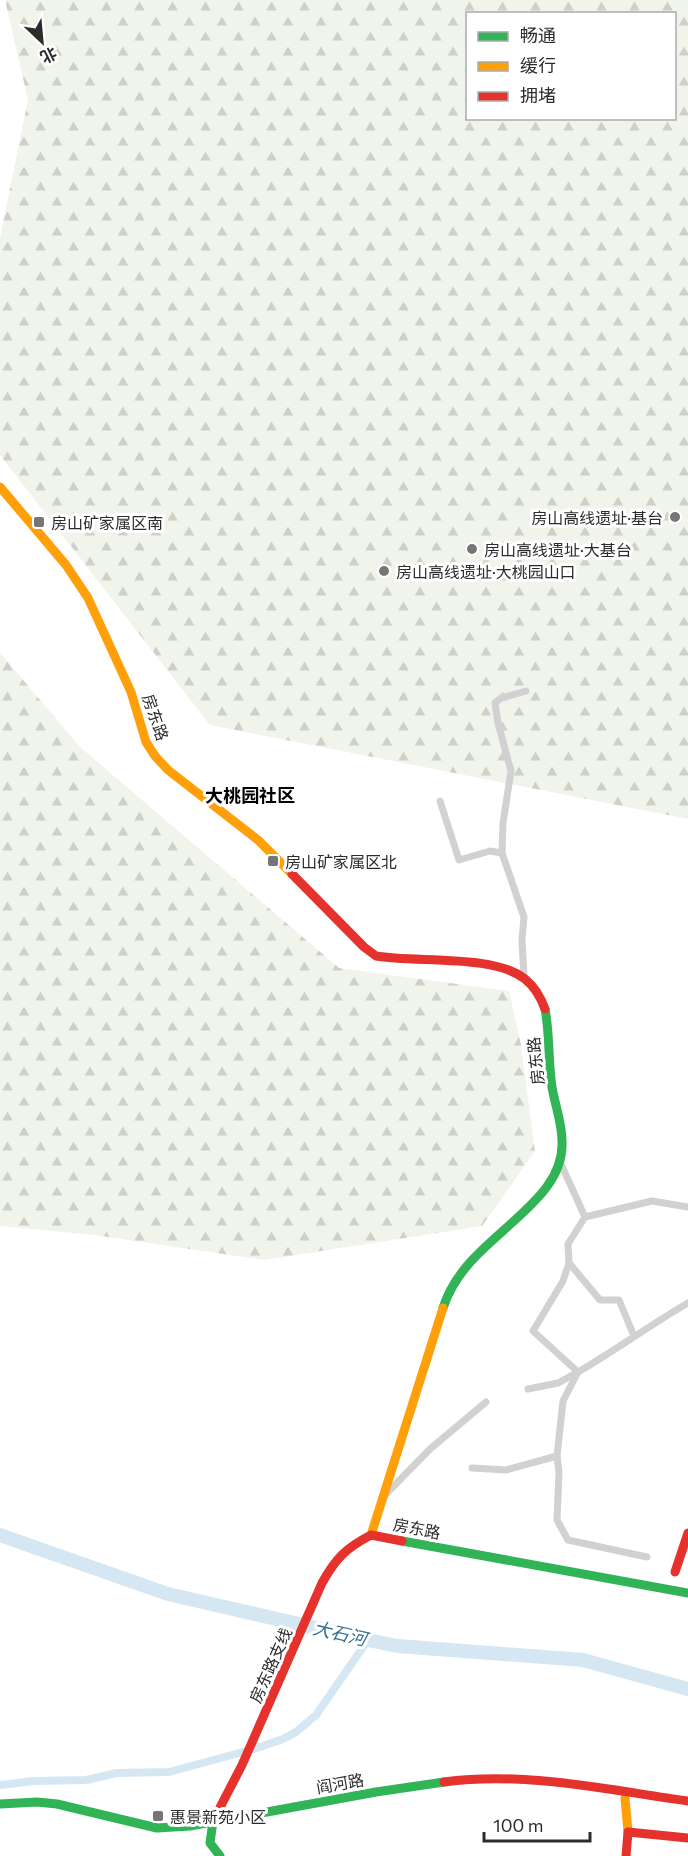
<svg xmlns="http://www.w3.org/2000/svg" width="688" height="1856" viewBox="0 0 688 1856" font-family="Commissioner,'Noto Sans SC',sans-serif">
<defs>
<pattern id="forest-firs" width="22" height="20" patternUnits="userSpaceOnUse" patternTransform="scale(1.5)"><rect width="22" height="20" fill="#f0f4ea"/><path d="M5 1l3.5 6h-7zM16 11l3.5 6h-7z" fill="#ced1c9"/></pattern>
</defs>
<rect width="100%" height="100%" fill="#fff"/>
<g fill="url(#forest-firs)" fill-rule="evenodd">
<path d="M 5,0 L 688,0 L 688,819 L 210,725 L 0,455 L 0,238 L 28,100 ZM 468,14 L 674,14 L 674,118 L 468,118 Z"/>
<polygon points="0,653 81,748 339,968 509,991 521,1045 535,1151 482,1226 264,1260 95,1235 0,1226"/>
</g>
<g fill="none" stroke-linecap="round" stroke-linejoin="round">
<polyline stroke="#d5e7f2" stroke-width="8" points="0,1785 34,1781 86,1780 117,1773 169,1772 254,1749 283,1739 296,1732 316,1715 368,1640"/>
<polyline stroke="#d5e7f2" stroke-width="14" points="0,1535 168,1594 368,1640 397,1646 583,1660 688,1689"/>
<g stroke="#d1d1d1" stroke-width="7">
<polyline points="440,801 459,860 490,851 502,853"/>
<polyline points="524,977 522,940 524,917 502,853 503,823 511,771 498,723 495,703 501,698 526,691"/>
<polyline points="561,1164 585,1217"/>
<path d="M 688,1207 L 652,1201 L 585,1217 L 568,1244 L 569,1263 L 563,1281 L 533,1331 L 578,1372 C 616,1350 650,1325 688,1303"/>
<polyline points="569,1263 600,1300 619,1300 634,1336"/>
<polyline points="578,1372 563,1401 557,1456 559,1472 557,1520 568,1540 647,1557"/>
<polyline points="528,1389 558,1383 578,1372"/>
<polyline points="472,1468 506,1470 557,1456"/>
<polyline points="385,1495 430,1449 486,1402"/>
</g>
<g stroke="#30b455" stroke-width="9">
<path d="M 443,1308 C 454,1274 478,1253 504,1230 C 530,1206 564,1180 562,1141 C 562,1123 555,1105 552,1087 C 548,1061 550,1035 545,1009"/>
<polyline points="402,1541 688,1593"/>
<polyline points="0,1804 37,1802 57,1804 157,1828 190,1826 376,1792 444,1782"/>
<polyline points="213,1821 210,1843 220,1856"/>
</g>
<g stroke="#ff9f0a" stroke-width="9">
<polyline points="0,487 66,565 88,598 131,692 146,742 155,756 168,770 258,840 292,874"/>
<polyline points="371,1535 443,1308"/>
<polyline points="625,1798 628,1832"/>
</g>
<g stroke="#e5322d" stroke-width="9">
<path d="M 292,874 L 364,947 L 376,956 C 417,963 494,954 525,979 C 535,987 541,998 545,1009"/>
<polyline points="675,1572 688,1533"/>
<path d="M 444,1782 C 526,1771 608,1790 688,1801"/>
<path d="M 213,1821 L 242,1765 L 322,1583 C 336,1558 346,1548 371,1535 L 402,1541"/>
<polyline points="626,1856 628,1832 688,1838"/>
</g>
</g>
<g fill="#767676" stroke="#fff" stroke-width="2">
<circle cx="675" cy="517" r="6"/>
<rect x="33" y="516" width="12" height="12" rx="3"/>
<circle cx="472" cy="549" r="6"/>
<circle cx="384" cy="571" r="6"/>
<rect x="267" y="855" width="12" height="12" rx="3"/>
<rect x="152" y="1810" width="12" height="12" rx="3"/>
</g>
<g text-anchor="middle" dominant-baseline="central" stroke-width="6" stroke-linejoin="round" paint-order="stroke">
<g font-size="16" fill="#2c2c2c" stroke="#fff" text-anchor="start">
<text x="663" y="517" text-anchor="end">房山高线遗址·基台</text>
<text x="51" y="522">房山矿家属区南</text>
<text x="484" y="549">房山高线遗址·大基台</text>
<text x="396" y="571">房山高线遗址·大桃园山口</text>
<text x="285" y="861">房山矿家属区北</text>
<text x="170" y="1816">惠景新苑小区</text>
</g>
<g font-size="16" fill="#2c2c2c" stroke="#fff">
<text transform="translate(156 717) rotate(71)">房东路</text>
<text transform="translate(535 1061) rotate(-96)">房东路</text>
<text transform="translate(417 1528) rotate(11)">房东路</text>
<text transform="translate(270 1665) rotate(-66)">房东路支线</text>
<text transform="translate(340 1783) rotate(-10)">阎河路</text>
</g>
<g font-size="18" font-weight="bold" fill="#000" stroke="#fff">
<text x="250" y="795">大桃园社区</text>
</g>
<g font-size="18" font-style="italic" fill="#366f92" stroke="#fff">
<text transform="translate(340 1633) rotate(13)">大石河</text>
</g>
</g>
<rect x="466" y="12" width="210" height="108" fill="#ffffff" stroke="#ababab" stroke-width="1.5"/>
<rect x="478" y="32" width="30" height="9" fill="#30b455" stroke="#ababab" stroke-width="1.5"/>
<text x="520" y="42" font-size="18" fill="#2c2c2c">畅通</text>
<rect x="478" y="62" width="30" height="9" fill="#ff9f0a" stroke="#ababab" stroke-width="1.5"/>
<text x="520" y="72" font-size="18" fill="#2c2c2c">缓行</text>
<rect x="478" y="92" width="30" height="9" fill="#e5322d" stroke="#ababab" stroke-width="1.5"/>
<text x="520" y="102" font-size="18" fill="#2c2c2c">拥堵</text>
<g transform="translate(42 42) rotate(154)" stroke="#ffffff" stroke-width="4.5" paint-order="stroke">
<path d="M0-4.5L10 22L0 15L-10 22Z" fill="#2c2c2c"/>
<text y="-9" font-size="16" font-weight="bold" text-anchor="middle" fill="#2c2c2c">北</text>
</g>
<path d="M484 1832v9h106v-9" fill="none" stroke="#2c2c2c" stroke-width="3"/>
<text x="493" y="1832" font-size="18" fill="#2c2c2c" stroke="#ffffff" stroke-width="4.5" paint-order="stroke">100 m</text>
</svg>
